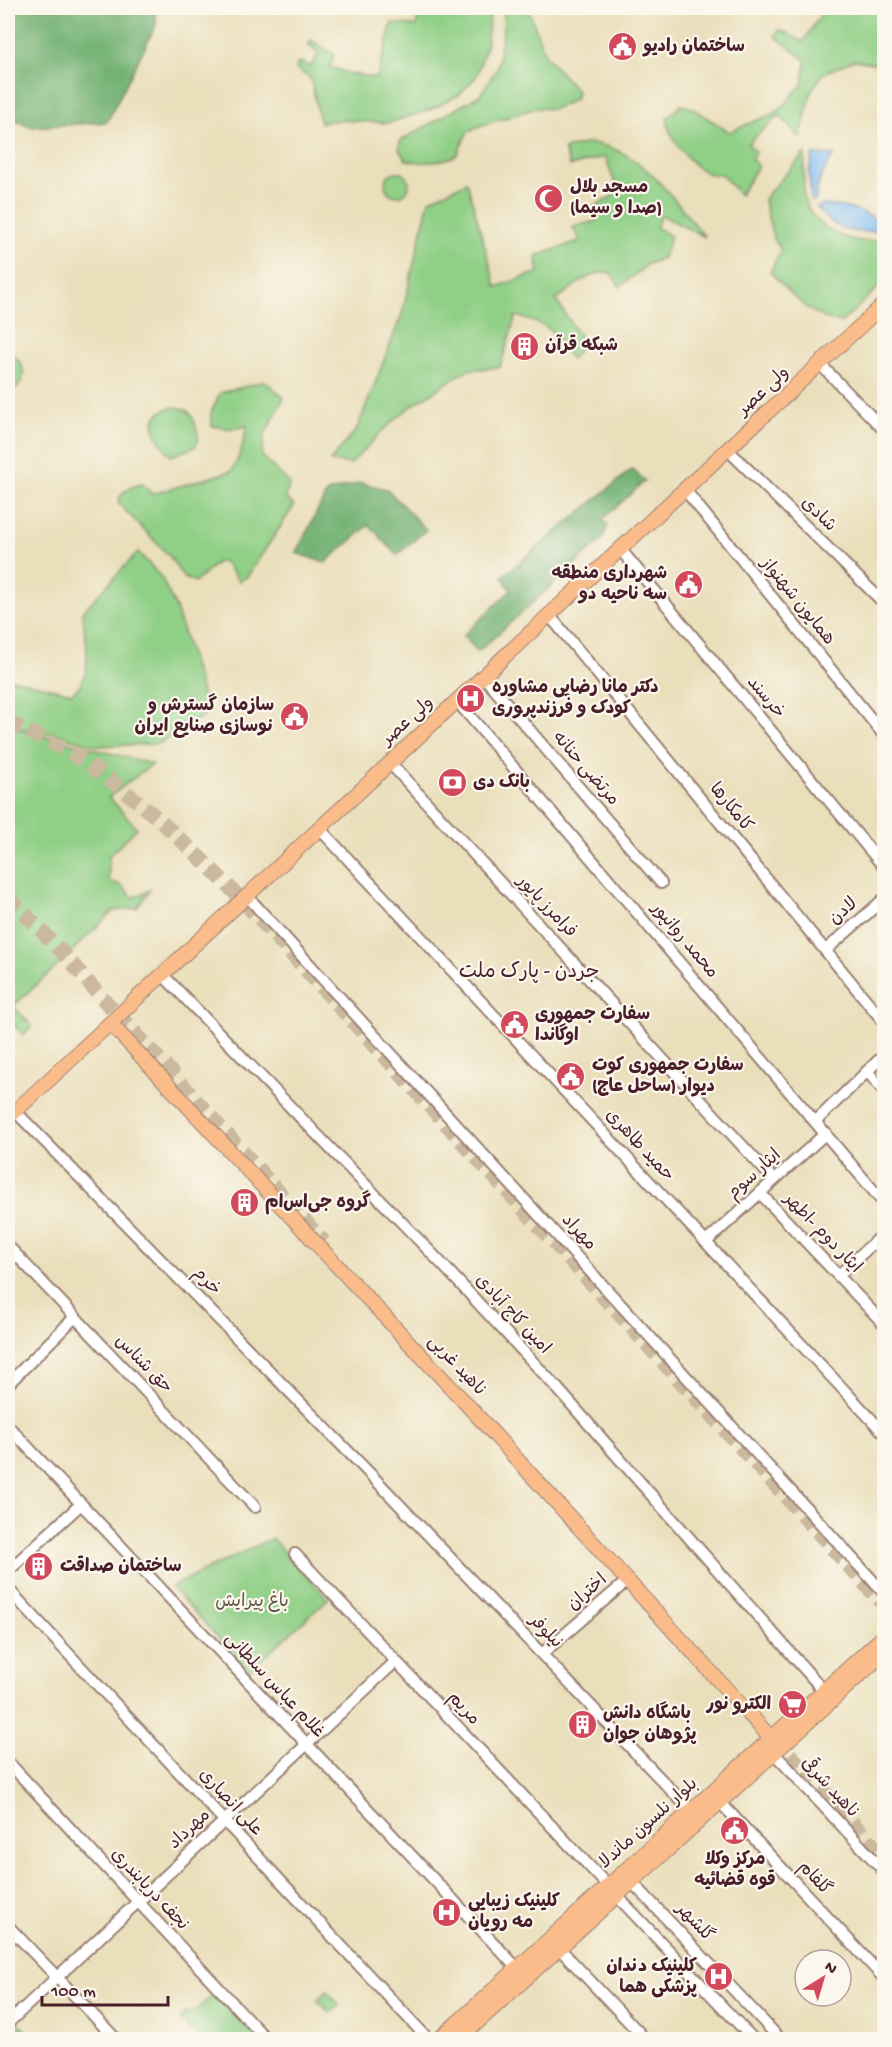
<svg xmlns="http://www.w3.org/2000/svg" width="892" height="2047" viewBox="0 0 892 2047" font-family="'Gochi Hand','Playpen Sans Arabic',sans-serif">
<rect width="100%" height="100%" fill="#fbf7ec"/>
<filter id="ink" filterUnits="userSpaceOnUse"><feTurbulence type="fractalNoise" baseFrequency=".0167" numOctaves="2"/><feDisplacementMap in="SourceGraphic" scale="12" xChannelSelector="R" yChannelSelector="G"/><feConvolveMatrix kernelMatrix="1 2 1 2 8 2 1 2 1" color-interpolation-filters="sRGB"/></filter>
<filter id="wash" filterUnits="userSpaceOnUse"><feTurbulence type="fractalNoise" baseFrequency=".008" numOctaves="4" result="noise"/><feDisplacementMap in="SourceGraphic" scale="24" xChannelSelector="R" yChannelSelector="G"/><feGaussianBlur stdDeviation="1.35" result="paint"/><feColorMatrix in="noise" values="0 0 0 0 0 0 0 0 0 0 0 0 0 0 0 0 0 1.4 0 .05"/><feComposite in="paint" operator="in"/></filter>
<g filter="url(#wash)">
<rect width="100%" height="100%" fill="#eadfbb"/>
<g fill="#8fcf86" stroke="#6c7758" stroke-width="1.5">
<polygon points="421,8 491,8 486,47 476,77 459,95 430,110 388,123 339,120 320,123 311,79 296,69 298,62 311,66 319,53 308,44 311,40 334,54 330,67 351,74 377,78 392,23 416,26"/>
<path d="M 504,8 L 528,8 L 545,55 L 577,91 L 575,100 L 553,109 L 536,108 L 474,128 L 467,133 L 457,155 C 440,163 425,164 406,160 L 399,150 L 400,141 L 480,95 L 497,69 L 503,29 Z"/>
<path d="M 825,8 L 869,8 L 884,12 L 884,65 L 854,60 L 824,73 L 812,90 L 800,138 L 779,115 L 748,144 L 756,152 L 751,158 L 758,166 L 740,195 L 721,174 C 703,181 677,148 670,132 C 668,128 668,123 667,118 L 681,105 L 692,108 L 729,132 L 779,111 L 803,83 L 806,61 L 775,36 L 780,29 L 803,42 Z"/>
<path d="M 588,143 C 640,146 674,200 705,237 L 661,215 L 656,227 L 671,236 L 663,258 L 648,264 L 620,287 L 611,273 C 592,269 571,289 556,300 L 584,343 L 571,360 C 552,327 552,327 516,316 L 500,367 L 467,370 L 410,407 L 381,432 L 351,464 L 330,461 L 357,429 L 402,314 L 429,200 L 467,182 L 496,287 L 539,272 L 536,256 L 580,241 L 573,227 L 596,221 L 593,207 L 613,196 L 615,183 L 605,157 L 570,166 L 564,149 Z"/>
<path d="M 805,153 C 805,166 802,190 805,201 C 815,230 856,249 884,238 L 884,282 L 842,322 C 811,320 790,292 770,272 L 781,250 L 773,237 L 764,201 L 766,196 Z"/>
<circle cx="397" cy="184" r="12"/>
<path d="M 8,354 C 28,359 29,386 8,392 Z"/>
<path d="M 265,381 L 284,398 L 264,436 L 262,456 L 290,484 L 285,497 L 294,506 L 247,577 L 239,581 L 223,561 L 216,563 L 196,582 L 184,578 L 170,557 L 118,503 C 121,490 130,487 143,484 L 152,494 L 232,471 L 241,452 L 247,426 L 231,429 L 212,426 L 211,413 L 220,393 Z"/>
<path d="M 173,407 C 195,408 194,421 199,439 L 195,447 L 171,456 C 155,438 141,415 173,407 Z"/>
<path d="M 138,552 L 161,577 L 176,608 L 208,713 L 158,744 L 97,746 L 31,728 L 17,729 L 152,764 L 109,797 L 137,828 L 109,856 L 109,881 L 121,885 L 133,898 L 150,890 L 137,908 L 113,911 L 56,967 L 8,1011 L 8,678 L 72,693 C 96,675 85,639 82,612 Z"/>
<polygon points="14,1007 32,1026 23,1035 8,1019 8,1013"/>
<polygon points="272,1538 328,1599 249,1671 171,1587"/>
<polygon points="217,1991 263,2039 200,2039 180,2019 187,2012 192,2014"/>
<polygon points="327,1991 339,2005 330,2013 317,2000"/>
<polygon points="16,2021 34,2039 8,2040 8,2029"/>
</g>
<g fill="#73b273" stroke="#5e684f" stroke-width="1.5">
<polygon points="8,8 156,8 156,25 107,122 33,127 8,117"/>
<polygon points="632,469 645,481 602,520 608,525 602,540 478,652 463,636 511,590 502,577"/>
<polygon points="360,483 387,489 426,530 397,555 369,525 325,563 296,553 327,492"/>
</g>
<g fill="#7dbdf2" stroke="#646e8e" stroke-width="1.5">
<path d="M 813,155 L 834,155 C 823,172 817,180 816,200 L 811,201 L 809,171 Z"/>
<path d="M 824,205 C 843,206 874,211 884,229 C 856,236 833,231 817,207 Z"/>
</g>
</g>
<g filter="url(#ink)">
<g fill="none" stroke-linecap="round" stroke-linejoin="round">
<g stroke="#cab99e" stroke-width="15" stroke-dasharray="15 8" stroke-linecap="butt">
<path d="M 8,722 C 33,735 61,745 85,762 C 143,801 194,851 243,901 L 884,1605"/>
<polyline points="8,897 65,955 99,995 130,1027 324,1242"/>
<polyline points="774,1737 884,1857"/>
</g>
<defs>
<g id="minor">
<polyline points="820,364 884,430"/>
<polyline points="728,450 884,603"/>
<polyline points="685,490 884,735"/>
<polyline points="621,550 884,867"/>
<polyline points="550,616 884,1022"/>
<polyline points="484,677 661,883"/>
<polyline points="457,701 884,1203"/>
<polyline points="390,763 774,1180"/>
<polyline points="319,828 884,1433"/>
<polyline points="247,896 884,1593"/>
<polyline points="826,950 884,899"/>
<polyline points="162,974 441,1263 558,1389 824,1691"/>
<polyline points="867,1071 884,1091"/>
<polyline points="15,1111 373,1477 691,1811"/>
<polyline points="816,1121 884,1055"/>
<polyline points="760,1193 884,1324"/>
<polyline points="706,1242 826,1133"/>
<polyline points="8,1246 255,1507"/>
<polyline points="839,1275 884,1233"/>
<polyline points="8,1384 75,1317"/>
<polyline points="8,1426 517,1968"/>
<polyline points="295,1554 608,1886"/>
<polyline points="8,1571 81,1504"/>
<polyline points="8,1589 429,2040"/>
<polyline points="543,1653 627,1581"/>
<polyline points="774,1753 884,1871"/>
<polyline points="8,1762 267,2040"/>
<polyline points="720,1802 884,1978"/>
<polyline points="632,1882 781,2040"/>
<polyline points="617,1896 754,2040"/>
<polyline points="8,1926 117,2040"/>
<polyline points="559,1948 646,2040"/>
<polyline points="8,2023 395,1662"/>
</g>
<g id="major">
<polyline points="110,1023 472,1410 771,1738"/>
<polyline points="8,1118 884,304"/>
<polyline points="438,2040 884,1636"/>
<polyline points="458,2040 884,1653"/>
</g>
</defs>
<use href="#minor" stroke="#9a7f73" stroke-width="14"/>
<use href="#major" stroke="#9a7f73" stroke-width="16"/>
<use href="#minor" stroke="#fff" stroke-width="10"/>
<use href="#major" stroke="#f9bc8a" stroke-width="14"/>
</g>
</g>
<defs>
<symbol id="civic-disc" viewBox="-11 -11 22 22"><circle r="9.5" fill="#d1495b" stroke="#fbf7ec"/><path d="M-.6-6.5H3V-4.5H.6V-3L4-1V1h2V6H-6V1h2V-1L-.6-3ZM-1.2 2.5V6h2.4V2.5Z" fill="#fff"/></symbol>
<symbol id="mosque-disc" viewBox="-11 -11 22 22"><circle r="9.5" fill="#d1495b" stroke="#fbf7ec"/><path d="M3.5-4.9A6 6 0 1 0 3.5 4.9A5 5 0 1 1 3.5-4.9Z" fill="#fff"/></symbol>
<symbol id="building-disc" viewBox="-11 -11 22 22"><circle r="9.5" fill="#d1495b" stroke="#fbf7ec"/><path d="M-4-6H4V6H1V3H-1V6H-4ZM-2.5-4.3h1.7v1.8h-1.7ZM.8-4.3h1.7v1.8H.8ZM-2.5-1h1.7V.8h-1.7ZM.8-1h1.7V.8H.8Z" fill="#fff"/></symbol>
<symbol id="hospital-disc" viewBox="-11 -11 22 22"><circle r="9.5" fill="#d1495b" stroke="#fbf7ec"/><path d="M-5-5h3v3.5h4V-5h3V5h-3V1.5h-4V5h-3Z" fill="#fff"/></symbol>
<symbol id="bank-disc" viewBox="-11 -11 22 22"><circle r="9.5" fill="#d1495b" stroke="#fbf7ec"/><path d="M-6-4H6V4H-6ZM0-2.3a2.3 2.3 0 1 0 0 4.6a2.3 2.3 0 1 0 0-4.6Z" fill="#fff"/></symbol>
<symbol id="supermarket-disc" viewBox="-11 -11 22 22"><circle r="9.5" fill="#d1495b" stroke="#fbf7ec"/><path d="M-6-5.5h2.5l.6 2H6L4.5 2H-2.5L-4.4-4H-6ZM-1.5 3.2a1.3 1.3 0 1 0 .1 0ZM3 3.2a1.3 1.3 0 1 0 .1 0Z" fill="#fff"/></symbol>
</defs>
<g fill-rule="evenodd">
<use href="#civic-disc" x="606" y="30" width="33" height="33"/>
<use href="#mosque-disc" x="532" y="182" width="33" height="33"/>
<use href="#building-disc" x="508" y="330" width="33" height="33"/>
<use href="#civic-disc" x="672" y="568" width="33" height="33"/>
<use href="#hospital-disc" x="454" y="682" width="33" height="33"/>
<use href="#civic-disc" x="278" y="700" width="33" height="33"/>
<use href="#bank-disc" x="436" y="766" width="33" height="33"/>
<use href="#civic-disc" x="498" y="1008" width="33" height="33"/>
<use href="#civic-disc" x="554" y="1060" width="33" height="33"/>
<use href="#building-disc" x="228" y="1186" width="33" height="33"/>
<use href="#building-disc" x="22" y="1550" width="33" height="33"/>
<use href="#supermarket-disc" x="776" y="1688" width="33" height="33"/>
<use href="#building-disc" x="566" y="1708" width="33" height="33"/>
<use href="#civic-disc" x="718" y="1814" width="33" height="33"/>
<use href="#hospital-disc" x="430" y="1896" width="33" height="33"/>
<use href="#hospital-disc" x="702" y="1960" width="33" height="33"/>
</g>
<g text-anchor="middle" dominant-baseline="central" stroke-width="4.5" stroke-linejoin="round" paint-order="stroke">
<g font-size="18" font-weight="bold" fill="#4a1f2b" stroke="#fbf7ec" text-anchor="start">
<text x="643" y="47">ساختمان رادیو</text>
<text x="570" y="188">مسجد بلال<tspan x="570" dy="21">(صدا و سیما)</tspan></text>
<text x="545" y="346">شبکه قرآن</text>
<text x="667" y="574" text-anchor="end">شهرداری منطقه<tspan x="667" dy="21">سه ناحیه دو</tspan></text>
<text x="492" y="688">دکتر مانا رضایی مشاوره<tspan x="492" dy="21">کودک و فرزندپروری</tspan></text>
<text x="274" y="706" text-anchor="end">سازمان گسترش و<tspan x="274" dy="21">نوسازی صنایع ایران</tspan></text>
<text x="473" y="783">بانک دی</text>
<text x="535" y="1015">سفارت جمهوری<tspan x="535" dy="21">اوگاندا</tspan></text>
<text x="592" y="1066">سفارت جمهوری کوت<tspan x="592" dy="21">دیوار (ساحل عاج)</tspan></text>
<text x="265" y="1203">گروه جی‌اس‌ام</text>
<text x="60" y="1567">ساختمان صداقت</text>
<text x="771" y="1705" text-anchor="end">الكترو نور</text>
<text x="603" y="1714">باشگاه دانش<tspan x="603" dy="21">پژوهان جوان</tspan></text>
<text x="735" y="1860" text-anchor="middle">مرکز وکلا<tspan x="735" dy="21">قوه قضائیه</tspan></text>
<text x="468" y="1902">کلینیک زیبایی<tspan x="468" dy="21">مه رویان</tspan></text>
<text x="697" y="1967" text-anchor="end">کلینیک دندان<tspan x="697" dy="21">پزشکی هما</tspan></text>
</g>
<g font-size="18" fill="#4a1f2b" stroke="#fbf7ec">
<text transform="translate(764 392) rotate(-43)">ولی عصر</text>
<text transform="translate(818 515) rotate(44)">شادی</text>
<text transform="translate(797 602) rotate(51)">همایون شهنواز</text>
<text transform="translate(765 698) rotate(50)">خرسند</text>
<text transform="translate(408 722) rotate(-42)">ولی عصر</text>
<text transform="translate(585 769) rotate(49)">مرتضی حنانه</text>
<text transform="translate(730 808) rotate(51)">کامکارها</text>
<text transform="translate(546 907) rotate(47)">فرامرز پایور</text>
<text transform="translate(844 912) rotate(-41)">لادن</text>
<text transform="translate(684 941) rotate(50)">محمد روانپور</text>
<text transform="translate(639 1146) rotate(47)">حمید طاهری</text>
<text transform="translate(755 1175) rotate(-42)">ایثار سوم</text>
<text transform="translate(578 1233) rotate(48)">مهراد</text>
<text transform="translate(822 1234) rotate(46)">ایثار دوم -اطهر</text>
<text transform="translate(206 1282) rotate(46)">خرم</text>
<text transform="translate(512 1315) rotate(47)">امین کاج آبادی</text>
<text transform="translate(143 1365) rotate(46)">حق شناس</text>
<text transform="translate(456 1366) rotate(47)">ناهید غربی</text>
<text transform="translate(588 1593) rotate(-41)">اختران</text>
<text transform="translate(545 1632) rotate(46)">نیلوفر</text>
<text transform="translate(274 1686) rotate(47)">غلام عباس سلطانی</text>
<text transform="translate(463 1709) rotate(47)">مریم</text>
<text transform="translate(829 1788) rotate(47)">ناهید شرقی</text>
<text transform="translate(230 1803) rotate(47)">علی انصاری</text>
<text transform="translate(649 1824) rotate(-42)">بلوار نلسون ماندلا</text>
<text transform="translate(190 1830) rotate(-43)">مهرداد</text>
<text transform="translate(814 1879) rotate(47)">گلفام</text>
<text transform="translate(149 1890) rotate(47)">نجف دریابندری</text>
<text transform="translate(694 1923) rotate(47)">گلشهر</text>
</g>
<g font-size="18" fill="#5f5446" stroke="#fbf7ec">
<text x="252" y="1602">باغ پیرایش</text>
</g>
<g font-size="20" fill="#4a1f2b" stroke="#fbf7ec">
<text x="529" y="973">جردن - پارک ملت</text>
</g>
</g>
<rect width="892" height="2047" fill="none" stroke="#fbf7ec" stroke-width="30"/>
<g transform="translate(823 1978) rotate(37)"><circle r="28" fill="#fbf7ec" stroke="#b4a19f" stroke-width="1.5"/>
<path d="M0-4.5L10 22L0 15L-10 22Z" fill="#d1495b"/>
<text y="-9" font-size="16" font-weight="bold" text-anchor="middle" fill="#4a1f2b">N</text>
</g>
<path d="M42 1996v9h126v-9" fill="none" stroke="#4a1f2b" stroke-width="3"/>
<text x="51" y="1996" font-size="18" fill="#4a1f2b" stroke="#fbf7ec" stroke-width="4.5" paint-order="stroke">100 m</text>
</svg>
